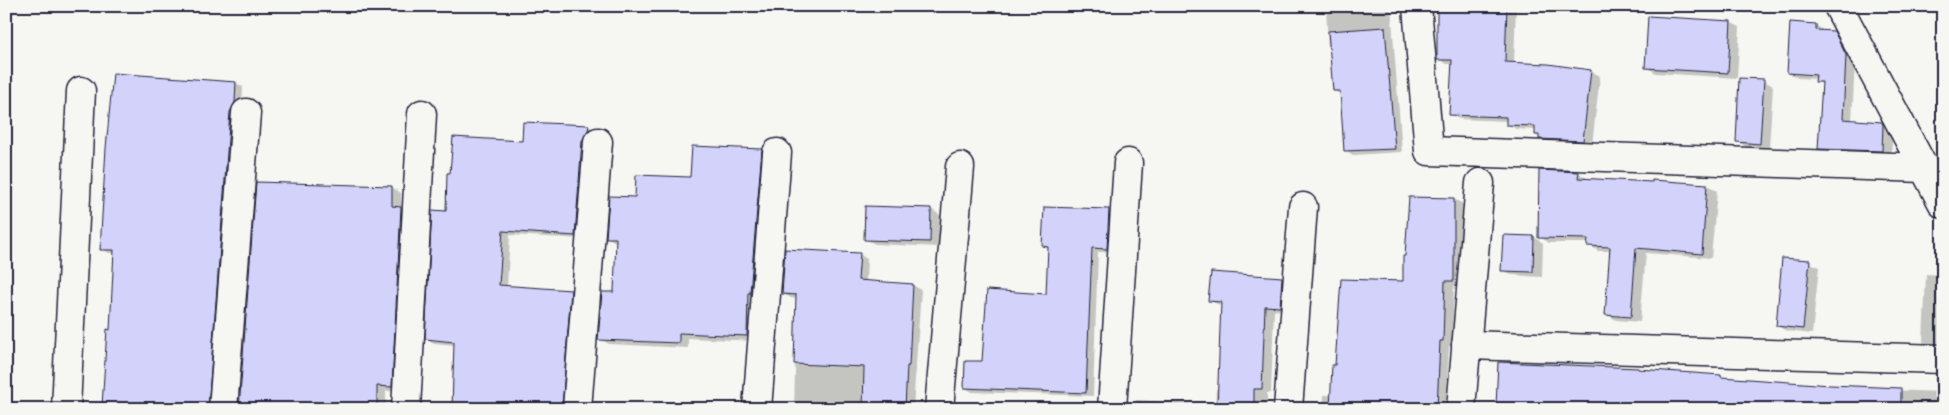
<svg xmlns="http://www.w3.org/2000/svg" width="1949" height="415" viewBox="0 0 1949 415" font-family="Mynerve,sans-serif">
<rect width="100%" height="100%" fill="#f6f6f2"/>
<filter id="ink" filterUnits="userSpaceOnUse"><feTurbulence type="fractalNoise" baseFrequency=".02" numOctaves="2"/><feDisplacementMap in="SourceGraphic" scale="10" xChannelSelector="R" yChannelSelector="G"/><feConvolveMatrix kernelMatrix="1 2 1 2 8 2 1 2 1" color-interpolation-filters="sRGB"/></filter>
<g filter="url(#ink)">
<g fill="#0003">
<polygon points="1326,6 1391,6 1402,152 1353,155 1345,150 1342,95 1334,91 1331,52 1328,50"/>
<polygon points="1438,6 1516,6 1514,64 1591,71 1600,76 1592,145 1549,144 1540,138 1540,136 1536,134 1536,130 1516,129 1507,124 1507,121 1459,119 1450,114 1453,64 1447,64 1438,59"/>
<polygon points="1730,22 1740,27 1737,78 1656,73 1647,68"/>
<polygon points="1816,25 1825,32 1833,32 1843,38 1855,61 1852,121 1881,123 1891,129 1893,131 1891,156 1829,153 1819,148 1823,85 1817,81 1817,79 1798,78 1788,73"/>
<polygon points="1764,81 1773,86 1769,148 1746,147 1737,141"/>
<polygon points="236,83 243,87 242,107 215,409 110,409 104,405 112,331 115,253 109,253 102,249"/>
<polygon points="588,126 596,131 583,239 510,235 507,287 570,291 578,295 569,409 453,409 455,345 434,343 427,339 447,212 523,142"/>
<polygon points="693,147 762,150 771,156 756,341 688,338 688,348 609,344 599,339 615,294 617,243 607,237 636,199 691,179"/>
<polygon points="1579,173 1588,179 1653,183 1653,181 1707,185 1717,191 1711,258 1646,253 1640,322 1616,320 1606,314 1611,251 1598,251 1589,245 1589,243 1549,243 1540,237"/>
<polygon points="257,184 392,187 401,193 401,208 410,214 400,391 386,391 386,409 240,409"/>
<polygon points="1454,199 1463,204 1463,286 1454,286 1452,346 1449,346 1446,403 1449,405 1449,409 1323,409 1324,395 1332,395 1336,367 1337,338 1404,282"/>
<polygon points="931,209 940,215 939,247 875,244 865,239"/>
<polygon points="1109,210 1116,214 1113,252 1098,252 1093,396 972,392 965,388 983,363 1048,295 1049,249 1043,246"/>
<polygon points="1534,237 1543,243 1542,277 1512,275 1503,270"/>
<polygon points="859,254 867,259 866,282 913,285 921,290 913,409 794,409 797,299 791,298 783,294"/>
<polygon points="1809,262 1819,267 1812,334 1787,331 1777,326"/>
<polygon points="1926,274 1943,275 1943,348 1933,348 1923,342"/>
<polygon points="1282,278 1291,284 1289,311 1274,310 1271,393 1267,393 1267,409 1136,409 1136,400 1215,405 1216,389 1219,389 1222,306 1210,301"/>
<polygon points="1499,363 1693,373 1697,375 1721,376 1726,379 1862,389 1943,392 1943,409 1503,409 1497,405"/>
</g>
<g fill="#d2d2fb" stroke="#22223b">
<polygon points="1437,6 1507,6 1505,62 1548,64 1591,70 1583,141 1539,139 1539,135 1535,135 1535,126 1506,125 1506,117 1449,115 1452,60 1437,60"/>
<polygon points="1648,16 1731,21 1728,73 1645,68"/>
<polygon points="1790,22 1816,24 1816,30 1834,31 1846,55 1843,119 1882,122 1883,125 1882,151 1818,149 1822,82 1815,82 1816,75 1787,73"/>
<polygon points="1385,27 1395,149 1344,151 1340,91 1333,91 1328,31"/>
<polygon points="113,73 236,82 235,102 230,112 208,409 151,409 102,406 107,329 110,330 114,250 100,250 106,148"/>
<polygon points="1739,78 1764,79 1760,144 1736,142"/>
<polygon points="523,122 589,125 588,130 582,141 575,236 503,231 499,285 571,290 562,409 452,409 454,342 425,339 432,210 446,211 447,173 450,173 453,137 522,141"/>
<polygon points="692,146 762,149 750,293 748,293 747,336 679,333 679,343 598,340 602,292 614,292 616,238 606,238 609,196 635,197 636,175 690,177"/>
<polygon points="1539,170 1579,172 1578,178 1652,182 1652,180 1707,184 1702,254 1636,248 1631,317 1605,315 1610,247 1587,246 1588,239 1538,238"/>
<polygon points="256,182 392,186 392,206 401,207 392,387 377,386 377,409 239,409"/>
<polygon points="1409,197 1454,198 1454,281 1445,281 1443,341 1440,341 1437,409 1330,409 1332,365 1335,365 1341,279 1403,281 1403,256 1405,256"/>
<polygon points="865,206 931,208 930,242 864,240"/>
<polygon points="1044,207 1109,209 1107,249 1092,248 1086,393 964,388 965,361 982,361 987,290 1046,294 1048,247 1042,246"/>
<polygon points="1503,235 1534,236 1533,272 1501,271"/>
<polygon points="785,249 860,253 858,280 913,284 909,366 907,366 905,409 863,409 864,367 794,364 796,295 782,294"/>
<polygon points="1782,258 1810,260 1803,329 1776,326"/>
<polygon points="1211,272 1282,277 1280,307 1265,306 1262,389 1254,389 1254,409 1217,409 1221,302 1208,301"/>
<polygon points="1498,362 1638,368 1638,369 1721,375 1721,377 1830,385 1901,388 1901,409 1570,409 1496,406"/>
</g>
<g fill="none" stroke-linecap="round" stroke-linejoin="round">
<defs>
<g id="minor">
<polyline points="1417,6 1429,151 1924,168"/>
<polyline points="1838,6 1943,204"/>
<polyline points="1466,345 1943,359"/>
<polyline points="66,409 81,91"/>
<polyline points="223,409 246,113"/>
<polyline points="406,409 422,114"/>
<polyline points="577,409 598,142"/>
<polyline points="757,409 777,153"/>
<polyline points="939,409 960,167"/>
<polyline points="1112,409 1128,163"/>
<polyline points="1288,409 1303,207"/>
<polyline points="1461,409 1480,183"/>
</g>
</defs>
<use href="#minor" stroke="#22223b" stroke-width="31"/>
<use href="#minor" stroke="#f6f6f2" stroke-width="28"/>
</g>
</g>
<rect width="1949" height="415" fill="none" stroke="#f6f6f2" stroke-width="25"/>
<rect x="12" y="12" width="1924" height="390" fill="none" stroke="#22223b" stroke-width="2" filter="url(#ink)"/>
</svg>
